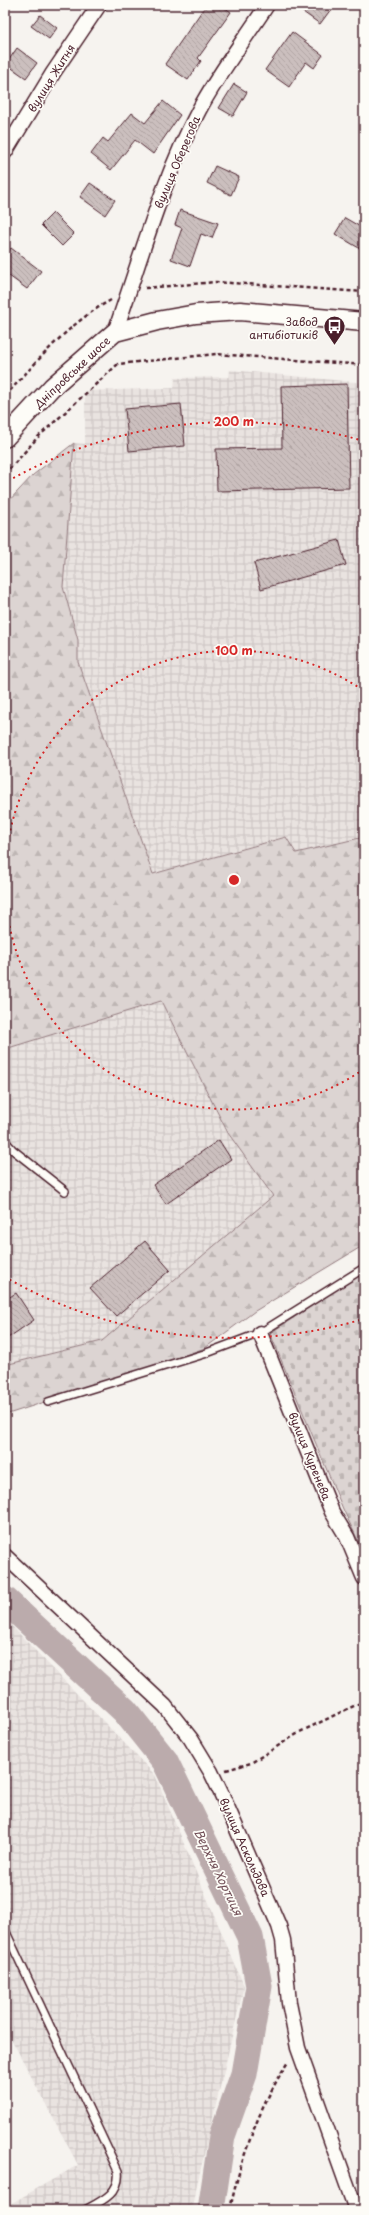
<svg xmlns="http://www.w3.org/2000/svg" width="369" height="2215" viewBox="0 0 369 2215" font-family="'Playpen Sans',sans-serif">
<defs>
<pattern id="industrial-grid" width="8" height="8" patternUnits="userSpaceOnUse"><rect width="8" height="8" fill="#e9e3e0"/><path d="M0 4h8M4 0v8" fill="none" stroke="#c9c2c0"/></pattern>
<pattern id="forest-firs" width="22" height="20" patternUnits="userSpaceOnUse"><rect width="22" height="20" fill="#dcd4d2"/><path d="M5 1l3.5 6h-7zM16 11l3.5 6h-7z" fill="#beb6b4"/></pattern>
<pattern id="cemetery-stones" width="16" height="16" patternUnits="userSpaceOnUse"><rect width="16" height="16" fill="#dcd4d2"/><path d="M2 7V4a2 2 0 0 1 4 0v3zM10 15v-3a2 2 0 0 1 4 0v3z" fill="#beb6b4"/></pattern>
<pattern id="building-back-hatch" width="6" height="6" patternUnits="userSpaceOnUse"><rect width="6" height="6" fill="#cbbfbe"/><path d="M-1 5l2 2M0 0l6 6M5-1l2 2" fill="none" stroke="#b0a4a3"/></pattern>
</defs>
<rect width="100%" height="100%" fill="#f6f3ef"/>
<filter id="ink" filterUnits="userSpaceOnUse"><feTurbulence type="fractalNoise" baseFrequency=".025" numOctaves="2"/><feDisplacementMap in="SourceGraphic" scale="8" xChannelSelector="R" yChannelSelector="G"/><feConvolveMatrix kernelMatrix="1 2 1 2 8 2 1 2 1" color-interpolation-filters="sRGB"/></filter>
<g filter="url(#ink)">
<g fill="url(#industrial-grid)">
<polygon points="230,370 364,383 364,837 296,853 285,837 153,874 78,662 78,640 63,587 74,443 85,444 85,391 174,388 175,378 229,377"/>
<polygon points="161,1001 228,1133 273,1196 102,1341 5,1365 5,1049"/>
<polygon points="5,1619 155,1775 244,1986 191,2210 5,2210 5,2207 78,2165 5,2027"/>
</g>
<polygon fill="url(#forest-firs)" stroke="#937a7e" points="74,443 63,587 78,640 78,662 153,874 286,837 296,853 364,837 364,1245 255,1311 205,1348 137,1372 5,1415 5,1365 102,1341 273,1196 228,1133 161,1001 5,1049 5,505 33,475"/>
<polygon fill="url(#cemetery-stones)" stroke="#937a7e" points="364,1272 364,1553 343,1509 270,1333"/>
<g fill="none" stroke-linecap="round" stroke-linejoin="round">
<polyline stroke="#bbabac" stroke-width="27" points="5,1600 125,1711 165,1761 250,1937 259,1986 244,2074 222,2136 211,2210"/>
</g>
<g fill="url(#building-back-hatch)" stroke="#4a1f2b">
<polygon points="206,5 221,5 231,12 198,58 201,61 188,80 165,64"/>
<polygon points="293,5 334,5 320,24"/>
<polygon points="40,15 57,28 49,39 31,26"/>
<polygon points="292,32 323,55 314,68 306,62 289,87 265,70"/>
<polygon points="17,48 37,63 26,78 6,64"/>
<polygon points="234,84 247,92 233,116 219,108"/>
<polygon points="163,101 180,115 153,154 135,140 111,170 91,154 103,138 108,142 132,113 145,123"/>
<polygon points="215,166 239,177 231,195 207,183"/>
<polygon points="90,183 115,200 105,215 80,197"/>
<polygon points="180,210 218,223 212,238 201,234 190,266 171,259 182,228 175,225"/>
<polygon points="53,213 74,234 62,246 41,225"/>
<polygon points="345,218 364,229 364,240 359,248 335,234"/>
<polygon points="11,248 41,271 27,289 5,273 5,256"/>
<polygon points="347,384 349,488 217,491 216,449 282,448 281,386"/>
<polygon points="181,404 185,446 129,451 125,409"/>
<polygon points="339,540 346,565 261,589 254,563"/>
<polygon points="219,1140 231,1159 166,1204 153,1185"/>
<polygon points="145,1241 170,1270 116,1316 90,1288"/>
<polygon points="16,1293 34,1320 5,1340 5,1300"/>
</g>
<g fill="none" stroke-linecap="round" stroke-linejoin="round">
<defs>
<g id="service">
<polyline points="5,1141 13,1150 65,1191"/>
<polyline points="48,1402 204,1354 260,1333 364,1268"/>
<path d="M 5,1930 L 118,2171 C 121,2193 102,2201 85,2210"/>
</g>
<g id="minor">
<polyline points="5,152 53,73 99,5"/>
<path d="M 115,332 C 141,258 162,180 199,110 C 218,74 245,39 267,5"/>
<polyline points="260,1333 332,1512 347,1537 364,1578"/>
<polyline points="5,1556 165,1706 191,1739 211,1772 222,1795 279,1926 283,1940 289,2003 298,2048 356,2210"/>
</g>
<polyline id="tertiary" points="5,438 52,387 115,332 157,321 196,314 240,311 364,322"/>
</defs>
<use href="#service" stroke="#4a1f2b" stroke-width="10"/>
<use href="#minor" stroke="#4a1f2b" stroke-width="17"/>
<use href="#tertiary" stroke="#4a1f2b" stroke-width="21"/>
<g stroke="#4a1f2b" stroke-width="2.5" stroke-dasharray="4 3" stroke-linecap="butt">
<polyline points="145,288 216,282 364,292"/>
<path d="M 5,396 C 38,361 68,323 111,300"/>
<polyline points="5,474 38,437 118,364 216,354 364,365"/>
<polyline points="226,1770 251,1763 300,1732 364,1701"/>
<path d="M 230,2210 C 240,2160 260,2105 288,2062"/>
</g>
<use href="#service" stroke="#fdfcf7" stroke-width="7"/>
<use href="#minor" stroke="#fdfcf7" stroke-width="14"/>
<use href="#tertiary" stroke="#fdfcf7" stroke-width="18"/>
</g>
</g>
<g fill="none" stroke="#d62828" stroke-width="2" stroke-dasharray="2 4">
<path d="M364 1069A229 229 0 0 1 5 882M5 878A229 229 0 0 1 364 691"/>
<path d="M360 1320A458 458 0 0 1 5 1277M8 481A458 458 0 0 1 360 440"/>
</g>
<defs>
<symbol id="bus-pin" viewBox="-11 -11 22 30"><path d="M0 17L-7.5 6A9.5 9.5 0 1 1 7.5 6Z" fill="#4a1f2b" stroke="#fdfcf7"/><path d="M-5-6H5V4H4V6H2V4H-2V6H-4V4H-5ZM-3.5-4V0h7V-4ZM-3.5 1.2v1.5H-2V1.2ZM2 1.2v1.5H3.5V1.2Z" fill="#fff"/></symbol>
</defs>
<g fill-rule="evenodd">
<use href="#bus-pin" x="322" y="314" width="25" height="34"/>
</g>
<g text-anchor="middle" dominant-baseline="central" stroke-width="3.5" stroke-linejoin="round" paint-order="stroke">
<g font-size="11" fill="#4a1f2b" stroke="#fdfcf7">
<text transform="translate(51 78) rotate(-58)">вулиця Житня</text>
<text transform="translate(177 162) rotate(-67)">вулиця Оберегова</text>
<text transform="translate(72 372) rotate(-43)">Дніпровське шосе</text>
<text transform="translate(310 1456) rotate(68)">вулиця Куренева</text>
<text transform="translate(245 1847) rotate(66)">вулиця Аскольдова</text>
</g>
<g font-size="11" fill="#4a1f2b" stroke="#fdfcf7" text-anchor="end">
<text x="318" y="321">Завод<tspan x="318" dy="13">антибіотиків</tspan></text>
</g>
<g font-size="12" font-style="italic" fill="#725058" stroke="#fdfcf7">
<text transform="translate(219 1872) rotate(64)">Верхня Хортиця</text>
</g>
</g>
<circle cx="234" cy="880" r="6" fill="#d62828" stroke="#fdfcf7" stroke-width="2"/>
<g font-size="12" text-anchor="middle" font-weight="bold" fill="#d62828" stroke="#fdfcf7" stroke-width="3.5" stroke-linejoin="round" paint-order="stroke">
<text x="234" y="426">200 m</text>
<text x="234" y="655">100 m</text>
</g>
<rect width="369" height="2215" fill="none" stroke="#fdfcf7" stroke-width="20"/>
<rect x="10" y="10" width="349" height="2195" fill="none" stroke="#4a1f2b" stroke-width="1.5" filter="url(#ink)"/>
</svg>
